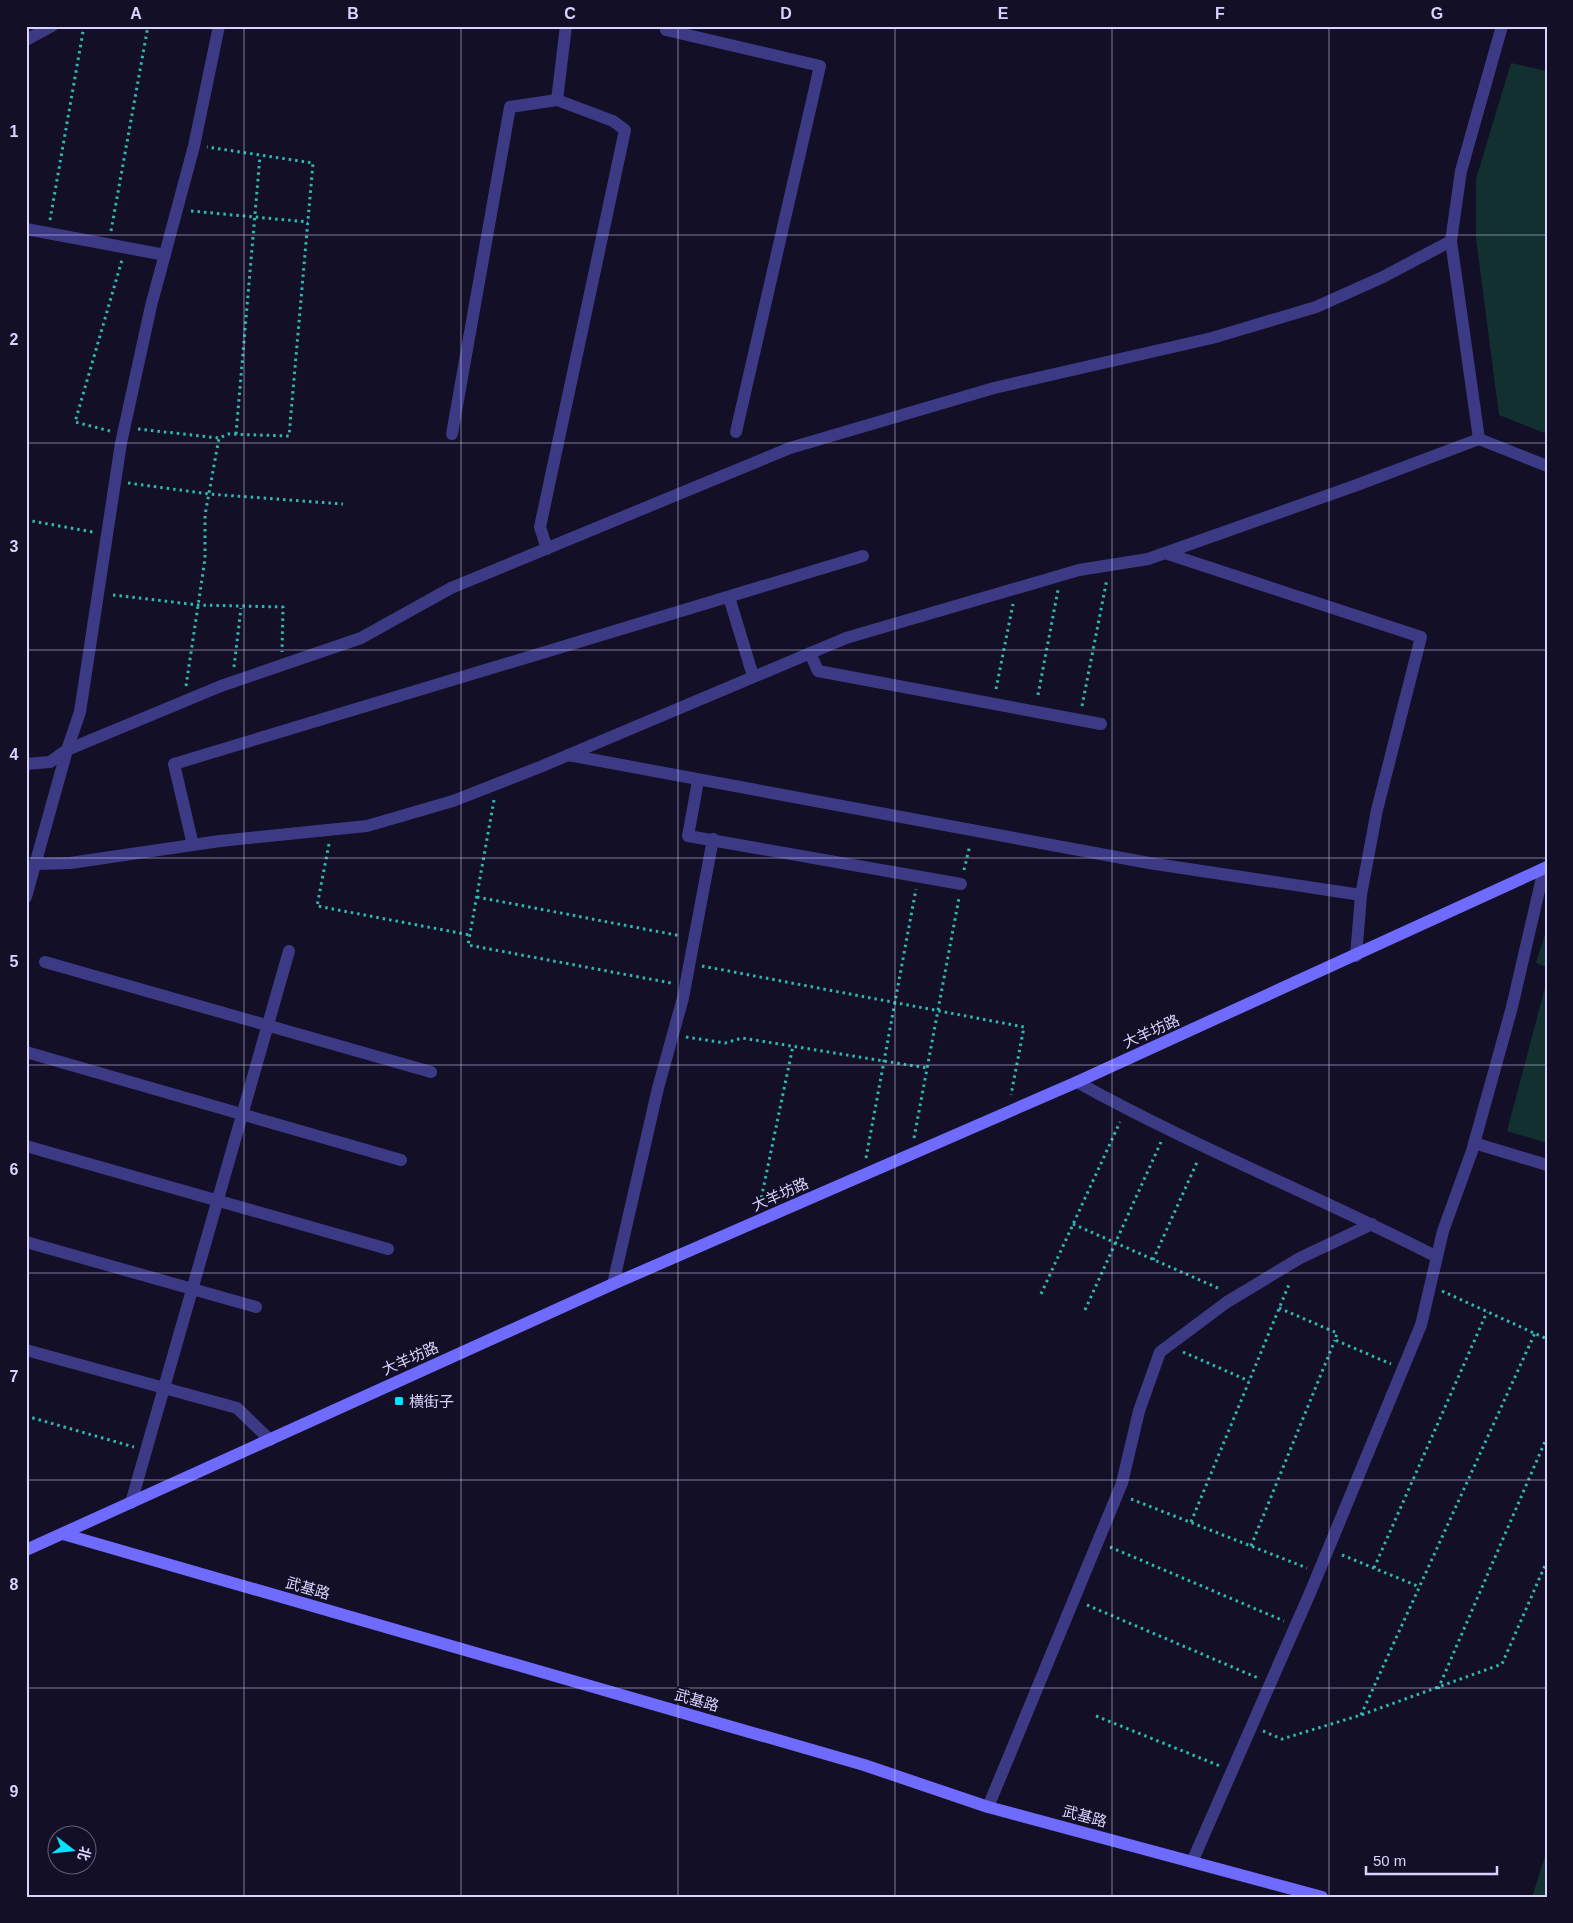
<svg xmlns="http://www.w3.org/2000/svg" width="1573" height="1923" viewBox="0 0 1573 1923" font-family="Arial,'Noto Sans SC',sans-serif">
<rect width="100%" height="100%" fill="#130f26"/>
<g fill="#12302f">
<polygon points="1511,63 1547,71 1547,434 1499,415 1476,238 1476,179"/>
<polygon points="1547,928 1547,967 1536,963"/>
<polygon points="1547,980 1547,1143 1507,1131"/>
<polygon points="1547,1850 1547,1897 1532,1897"/>
</g>
<g fill="none" stroke-linecap="round" stroke-linejoin="round">
<g stroke="#2fb8b0" stroke-width="3" stroke-dasharray="2.5 4" stroke-linecap="butt">
<polyline points="191,211 308,222"/>
<polyline points="50,220 84,26"/>
<polyline points="111,231 148,26"/>
<polyline points="138,429 219,438 228,434 289,436 313,163 207,147"/>
<polyline points="110,431 75,422 122,260"/>
<polyline points="236,434 260,156"/>
<polyline points="128,483 209,494 343,504"/>
<polyline points="26,520 93,532"/>
<polyline points="113,595 198,605 283,607 282,652"/>
<polyline points="234,667 241,608"/>
<polyline points="186,686 205,559 205,515 219,438"/>
<polyline points="996,689 1013,604"/>
<polyline points="1038,695 1058,590"/>
<polyline points="1082,706 1107,579"/>
<polyline points="494,800 468,945 671,983"/>
<polyline points="329,844 317,906 470,935"/>
<polyline points="964,870 970,845"/>
<polyline points="477,897 681,936"/>
<polyline points="702,966 1024,1027 1011,1095"/>
<polyline points="686,1037 725,1043 742,1038 927,1068"/>
<polyline points="914,1138 959,898"/>
<polyline points="866,1158 916,889"/>
<polyline points="760,1204 793,1046"/>
<polyline points="1073,1224 1220,1289"/>
<polyline points="1153,1260 1198,1160"/>
<polyline points="1442,1291 1547,1339"/>
<polyline points="1041,1294 1120,1122"/>
<polyline points="1279,1308 1337,1333 1335,1340 1391,1364"/>
<polyline points="1085,1310 1161,1142"/>
<polyline points="1183,1352 1249,1381"/>
<polyline points="26,1416 134,1447"/>
<polyline points="1131,1499 1307,1568"/>
<polyline points="1191,1522 1290,1282"/>
<polyline points="1251,1546 1335,1340"/>
<polyline points="1110,1547 1284,1621"/>
<polyline points="1342,1555 1420,1587"/>
<polyline points="1374,1568 1487,1312"/>
<polyline points="1087,1605 1258,1678"/>
<polyline points="1438,1689 1547,1437"/>
<polyline points="1361,1715 1535,1333"/>
<polyline points="1096,1716 1220,1766"/>
<polyline points="1263,1731 1282,1739 1361,1715 1502,1664 1547,1561"/>
</g>
<g stroke="#3d3a85" stroke-width="12">
<polyline points="667,26 666,30 820,66 736,432"/>
<polyline points="1502,26 1461,171 1451,241 1479,439 1547,466"/>
<polyline points="26,40 52,26"/>
<polyline points="26,229 165,255"/>
<polyline points="452,434 510,107 557,100"/>
<polyline points="547,549 540,527 625,130 613,121 557,100 566,26"/>
<polyline points="1165,553 1421,637 1377,810 1361,895 1356,956"/>
<polyline points="729,597 753,676"/>
<polyline points="810,653 818,671 1101,724"/>
<polyline points="568,755 1149,863 1361,895"/>
<polyline points="26,764 50,762 67,750 221,686 361,638 451,588 790,448 994,388 1212,338 1316,307 1383,277 1451,241"/>
<polyline points="698,781 688,836 961,884"/>
<polyline points="193,845 174,764 863,556"/>
<polyline points="26,868 37,864 70,863 220,841 367,826 453,801 540,767 846,638 1079,570 1148,559 1357,485 1479,439"/>
<polyline points="26,897 67,750 80,712 121,443 151,306 194,146 219,26"/>
<polyline points="45,962 431,1072"/>
<polyline points="26,1052 401,1160"/>
<path d="M 1077,1082 C 1194,1147 1318,1196 1437,1257"/>
<polyline points="1474,1143 1547,1165"/>
<polyline points="26,1146 388,1249"/>
<polyline points="26,1242 256,1307"/>
<polyline points="613,1284 658,1088 683,998 713,839"/>
<polyline points="26,1350 237,1408 270,1440"/>
<polyline points="131,1503 289,951"/>
<polyline points="988,1807 1122,1483 1139,1411 1160,1352 1227,1302 1300,1258 1372,1224"/>
<polyline points="1192,1862 1310,1593 1421,1325 1443,1231 1472,1151 1512,1007 1544,869"/>
</g>
<g stroke="#6f6bff" stroke-width="12">
<polyline points="63,1534 864,1765 988,1807 1322,1897"/>
<polyline points="26,1550 613,1284 1077,1082 1547,867"/>
</g>
</g>
<path fill="none" stroke="#d9d4ff" stroke-width="1" stroke-opacity="0.55" d="M 244,26 L 244,1897M 461,26 L 461,1897M 678,26 L 678,1897M 895,26 L 895,1897M 1112,26 L 1112,1897M 1329,26 L 1329,1897M 26,235 L 1547,235M 26,443 L 1547,443M 26,650 L 1547,650M 26,858 L 1547,858M 26,1065 L 1547,1065M 26,1273 L 1547,1273M 26,1480 L 1547,1480M 26,1688 L 1547,1688"/>
<rect fill="#00e5ff" stroke="#130f26" stroke-width="2" x="394" y="1396" width="10" height="10" rx="2.5"/>
<g text-anchor="middle" dominant-baseline="central" stroke-width="4.5" stroke-linejoin="round" paint-order="stroke">
<g font-size="15" fill="#d9d4ff" stroke="#130f26">
<text transform="translate(1151 1031) rotate(-24)">大羊坊路</text>
<text transform="translate(780 1194) rotate(-24)">大羊坊路</text>
<text transform="translate(410 1358) rotate(-24)">大羊坊路</text>
<text transform="translate(308 1588) rotate(16)">武基路</text>
<text transform="translate(697 1700) rotate(16)">武基路</text>
<text transform="translate(1085 1816) rotate(15)">武基路</text>
</g>
<g font-size="15" fill="#d9d4ff" stroke="#130f26" text-anchor="start">
<text x="409" y="1401">横街子</text>
</g>
</g>
<rect width="1573" height="1923" fill="none" stroke="#130f26" stroke-width="55"/>
<g transform="translate(72 1850) rotate(106)"><circle r="24" fill="#130f26" stroke="#625e7d"/>
<path d="M0-4L9 19L0 12L-9 19Z" fill="#00e5ff"/>
<text y="-8" font-size="14" font-weight="bold" text-anchor="middle" fill="#d9d4ff">北</text>
</g>
<path d="M1366 1866v8h131v-8" fill="none" stroke="#d9d4ff" stroke-width="2.5"/>
<text x="1373" y="1866" font-size="15" fill="#d9d4ff" stroke="#130f26" stroke-width="4" paint-order="stroke">50 m</text>
<rect x="28" y="28" width="1518" height="1868" fill="none" stroke="#d9d4ff" stroke-width="2"/>
<g font-size="16" text-anchor="middle" font-weight="bold" fill="#d9d4ff">
<text x="136" y="19">A</text>
<text x="353" y="19">B</text>
<text x="570" y="19">C</text>
<text x="786" y="19">D</text>
<text x="1003" y="19">E</text>
<text x="1220" y="19">F</text>
<text x="1437" y="19">G</text>
<text x="14" y="137">1</text>
<text x="14" y="345">2</text>
<text x="14" y="552">3</text>
<text x="14" y="760">4</text>
<text x="14" y="967">5</text>
<text x="14" y="1175">6</text>
<text x="14" y="1382">7</text>
<text x="14" y="1590">8</text>
<text x="14" y="1797">9</text>
</g>
</svg>
